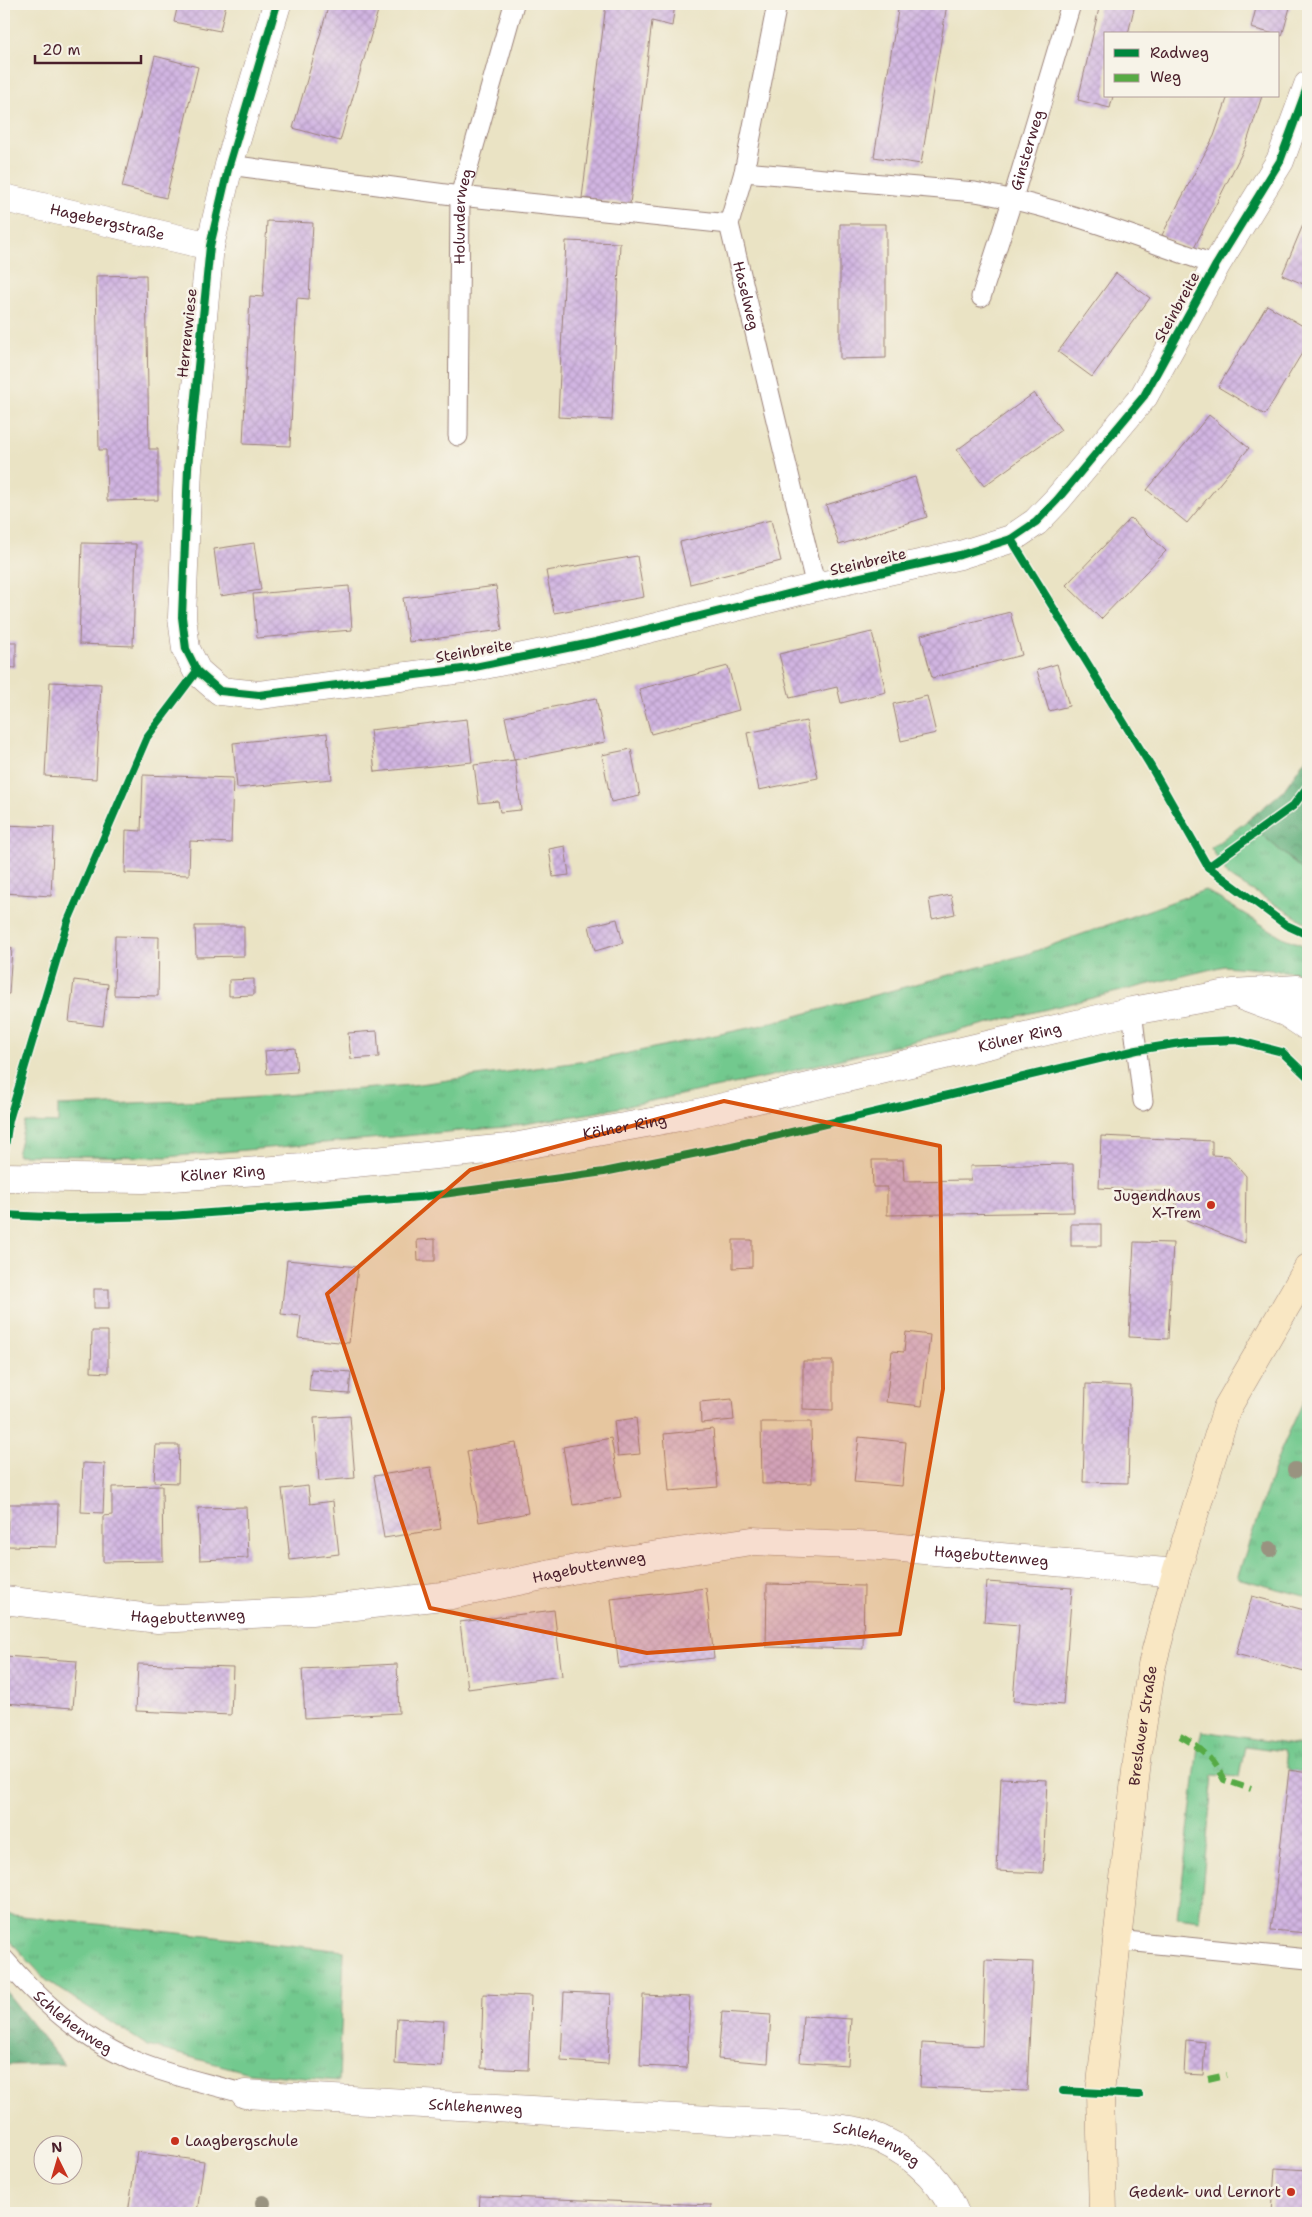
<svg xmlns="http://www.w3.org/2000/svg" width="1312" height="2217" viewBox="0 0 1312 2217" font-family="'Shantell Sans',sans-serif">
<defs>
<pattern id="grass-tufts" width="24" height="20" patternUnits="userSpaceOnUse" patternTransform="scale(1.25)"><rect width="24" height="20" fill="#72c98e"/><path d="M3 7l-1-3M5 7V3M7 7l1-3M15 17l-1-3M17 17v-4M19 17l1-3" fill="none" stroke="#64ac7b"/></pattern>
<pattern id="forest-crowns" width="20" height="18" patternUnits="userSpaceOnUse" patternTransform="scale(1.25)"><rect width="20" height="18" fill="#5dad79"/><path d="M2 6a3 3 0 1 1 6 0M12 15a3 3 0 1 1 6 0" fill="none" stroke="#4f8c63"/></pattern>
<pattern id="building-cross-hatch" width="8" height="8" patternUnits="userSpaceOnUse" patternTransform="scale(1.25)"><rect width="8" height="8" fill="#d1b5e2"/><path d="M0 0l8 8M0 8l8-8" fill="none" stroke="#b59bc2"/></pattern>
</defs>
<rect width="100%" height="100%" fill="#f7f3e8"/>
<filter id="ink" filterUnits="userSpaceOnUse"><feTurbulence type="fractalNoise" baseFrequency=".02" numOctaves="2"/><feDisplacementMap in="SourceGraphic" scale="10" xChannelSelector="R" yChannelSelector="G"/><feConvolveMatrix kernelMatrix="1 2 1 2 8 2 1 2 1" color-interpolation-filters="sRGB"/></filter>
<filter id="wash" filterUnits="userSpaceOnUse"><feTurbulence type="fractalNoise" baseFrequency=".0096" numOctaves="4" result="noise"/><feDisplacementMap in="SourceGraphic" scale="20" xChannelSelector="R" yChannelSelector="G"/><feGaussianBlur stdDeviation="1.12" result="paint"/><feColorMatrix in="noise" values="0 0 0 0 0 0 0 0 0 0 0 0 0 0 0 0 0 1.4 0 .05"/><feComposite in="paint" operator="in"/></filter>
<g filter="url(#wash)">
<rect width="100%" height="100%" fill="#eae3c4"/>
<g fill="url(#grass-tufts)" stroke="#5e745c">
<polygon points="1247,821 1308,875 1308,924 1228,876 1211,848"/>
<polygon points="1205,890 1284,938 1308,947 1308,977 1296,972 1224,966 767,1077 593,1113 505,1127 166,1157 17,1155 25,1122 58,1123 58,1106 233,1099 412,1085 601,1059 763,1025 1024,955"/>
<polygon points="1308,1391 1308,1597 1237,1578 1279,1454"/>
<polygon points="1202,1731 1308,1747 1308,1773 1289,1770 1283,1751 1245,1746 1239,1777 1213,1775 1199,1921 1178,1918 1198,1746"/>
<polygon points="4,1914 344,1951 339,2081 250,2073 148,2046 46,1980 4,1934"/>
</g>
<g fill="url(#forest-crowns)" stroke="#546652">
<polygon points="1308,755 1308,875 1247,821 1283,791"/>
<polygon points="4,1989 64,2064 4,2065"/>
</g>
<g id="blocks">
<g fill="url(#building-cross-hatch)">
<polygon points="178,4 226,4 220,31 174,22"/>
<polygon points="329,4 380,4 340,141 293,128"/>
<polygon points="606,4 675,4 672,26 652,21 630,204 582,198"/>
<polygon points="899,4 947,4 921,164 874,157"/>
<polygon points="1100,4 1135,4 1128,34 1106,34 1106,96 1113,96 1110,108 1078,100"/>
<polygon points="1257,4 1291,4 1282,36 1251,28"/>
<polygon points="155,56 198,67 166,198 122,187"/>
<polygon points="1228,96 1262,96 1246,145 1193,250 1162,235 1214,136"/>
<polygon points="1308,213 1308,286 1282,275"/>
<polygon points="267,221 313,223 309,299 297,298 290,446 243,444 250,296 263,297"/>
<polygon points="840,224 886,224 886,358 840,359"/>
<polygon points="566,241 620,243 612,420 558,417"/>
<polygon points="1116,273 1150,298 1092,377 1058,352"/>
<polygon points="146,275 149,449 158,449 158,500 107,501 106,450 99,450 96,276"/>
<polygon points="1267,305 1308,329 1308,343 1265,415 1218,387"/>
<polygon points="1034,393 1061,430 984,486 957,450"/>
<polygon points="1209,415 1249,448 1187,523 1147,490"/>
<polygon points="915,477 927,517 839,545 826,505"/>
<polygon points="1131,518 1166,551 1101,619 1066,585"/>
<polygon points="771,520 781,561 690,584 680,542"/>
<polygon points="82,543 136,544 133,646 79,644"/>
<polygon points="254,543 261,590 220,596 214,549"/>
<polygon points="637,556 644,597 554,613 546,571"/>
<polygon points="349,586 352,630 257,638 253,594"/>
<polygon points="496,586 502,630 409,642 403,598"/>
<polygon points="1010,612 1022,655 932,678 921,635"/>
<polygon points="872,632 886,692 841,703 837,687 790,698 779,654"/>
<polygon points="4,642 16,642 16,668 4,667"/>
<polygon points="1057,664 1069,706 1049,711 1037,670"/>
<polygon points="728,666 739,710 651,734 639,689"/>
<polygon points="50,682 101,684 96,779 45,776"/>
<polygon points="927,696 936,733 901,741 893,704"/>
<polygon points="596,698 605,742 514,760 505,717"/>
<polygon points="467,719 472,762 375,772 370,730"/>
<polygon points="806,721 818,778 759,790 747,733"/>
<polygon points="327,733 332,779 237,788 233,743"/>
<polygon points="631,749 640,796 611,802 602,755"/>
<polygon points="515,760 521,810 500,812 498,801 479,803 474,765"/>
<polygon points="143,775 233,778 231,843 190,841 189,875 125,873 126,830 141,831"/>
<polygon points="4,825 54,827 51,896 4,893"/>
<polygon points="565,846 569,875 553,877 549,849"/>
<polygon points="951,895 955,914 932,919 929,899"/>
<polygon points="617,919 623,943 595,951 589,926"/>
<polygon points="195,926 244,926 244,956 196,957"/>
<polygon points="115,936 159,937 158,996 114,995"/>
<polygon points="4,947 12,948 9,994 4,994"/>
<polygon points="254,979 254,995 229,996 229,980"/>
<polygon points="74,980 108,984 103,1026 69,1022"/>
<polygon points="377,1031 379,1057 351,1059 348,1033"/>
<polygon points="295,1048 297,1072 267,1074 265,1051"/>
<polygon points="1101,1136 1212,1141 1212,1155 1229,1156 1246,1176 1245,1243 1176,1216 1176,1192 1099,1188"/>
<polygon points="872,1160 903,1160 904,1181 971,1180 970,1166 1073,1164 1074,1212 887,1215 887,1187 873,1187"/>
<rect x="1071" y="1224" width="30" height="22"/>
<polygon points="435,1239 435,1261 418,1261 417,1240"/>
<polygon points="733,1240 752,1240 752,1267 733,1268"/>
<polygon points="1134,1242 1173,1243 1168,1339 1129,1337"/>
<polygon points="287,1260 358,1267 349,1343 298,1338 301,1316 281,1314"/>
<rect x="94" y="1289" width="15" height="19"/>
<polygon points="92,1331 108,1331 108,1373 91,1372"/>
<polygon points="906,1332 930,1335 922,1406 886,1402 892,1351 904,1352"/>
<polygon points="803,1361 833,1361 833,1410 803,1409"/>
<polygon points="311,1369 351,1372 349,1394 309,1391"/>
<polygon points="1086,1384 1131,1386 1128,1483 1083,1482"/>
<polygon points="732,1399 734,1420 701,1423 700,1402"/>
<polygon points="350,1416 355,1478 319,1481 314,1418"/>
<polygon points="636,1418 640,1454 618,1456 614,1421"/>
<polygon points="761,1422 811,1422 812,1483 762,1484"/>
<polygon points="713,1429 718,1487 669,1491 664,1434"/>
<polygon points="859,1437 906,1442 902,1486 854,1482"/>
<polygon points="611,1438 621,1497 573,1505 563,1447"/>
<polygon points="516,1443 528,1513 479,1522 467,1451"/>
<polygon points="156,1445 179,1445 178,1483 154,1482"/>
<polygon points="83,1463 105,1464 103,1513 81,1512"/>
<polygon points="431,1467 441,1529 384,1538 374,1476"/>
<polygon points="162,1486 163,1561 103,1562 103,1516 112,1515 112,1487"/>
<polygon points="308,1486 310,1504 333,1501 339,1554 290,1560 282,1489"/>
<polygon points="8,1504 58,1504 57,1547 7,1546"/>
<polygon points="246,1507 248,1558 200,1560 198,1508"/>
<polygon points="987,1582 1072,1588 1063,1705 1013,1701 1019,1625 984,1622"/>
<polygon points="767,1584 864,1586 863,1649 766,1647"/>
<polygon points="706,1588 714,1658 619,1668 611,1599"/>
<polygon points="1252,1596 1308,1611 1308,1673 1236,1654"/>
<polygon points="554,1610 562,1676 468,1689 460,1622"/>
<polygon points="4,1656 77,1661 73,1708 4,1703"/>
<polygon points="138,1664 233,1667 231,1715 136,1711"/>
<polygon points="397,1664 399,1713 305,1718 302,1669"/>
<polygon points="1289,1770 1308,1773 1308,1933 1271,1930"/>
<polygon points="1001,1778 1047,1780 1043,1873 997,1871"/>
<polygon points="985,1960 1033,1962 1027,2091 920,2087 922,2043 982,2046"/>
<polygon points="564,1992 611,1994 608,2064 561,2061"/>
<polygon points="483,1994 531,1996 528,2070 481,2068"/>
<polygon points="643,1995 690,1997 687,2068 640,2066"/>
<polygon points="722,2012 771,2015 768,2063 718,2059"/>
<polygon points="803,2016 851,2019 848,2065 800,2062"/>
<polygon points="397,2018 444,2021 442,2067 395,2064"/>
<polygon points="1186,2040 1205,2042 1203,2075 1184,2074"/>
<polygon points="137,2152 204,2161 197,2213 128,2213"/>
<polygon points="1275,2168 1308,2170 1308,2213 1272,2213"/>
<polygon points="480,2196 711,2205 711,2213 479,2213"/>
</g>
</g>
</g>
<g filter="url(#ink)">
<use href="#blocks" fill-opacity="0" stroke="#9a8178" stroke-width="1"/>
<g fill="none" stroke-linecap="round" stroke-linejoin="round">
<defs>
<g id="lane">
<path id="s1" d="M 777,4 L 744,172 L 729,224 L 816,587"/>
<polyline points="229,165 460,196 729,224"/>
<path d="M 744,172 L 975,192 C 1058,206 1137,238 1216,265"/>
<path id="s2" d="M 981,297 L 1013,198 L 1071,4"/>
<path id="s3" d="M 458,436 L 460,196 L 514,4"/>
<polyline points="1132,1011 1143,1101"/>
<polyline points="1116,1940 1308,1959"/>
<path id="s4" d="M 4,1959 C 41,2002 88,2044 142,2064 C 175,2077 211,2084 245,2094"/>
</g>
<g id="street">
<polyline points="277,4 229,165 210,246 188,468 182,617 186,649 197,671 220,691 259,695 470,668 596,642 816,587 960,555 1011,539 1036,522 1057,500 1144,396 1216,265 1280,161 1308,85"/>
<path id="s5" d="M 4,198 L 210,246"/>
<polyline points="1244,997 1287,1013 1308,1027"/>
<path id="s6" d="M 4,1177 L 143,1179 L 303,1168 L 508,1148 L 685,1116 L 1132,1011 L 1233,993 L 1297,989 L 1308,994"/>
<path id="s7" d="M 4,1600 L 158,1619 L 311,1611 L 451,1595 L 610,1562 L 752,1541 L 880,1546 L 1176,1573"/>
<path id="s8" d="M 245,2094 L 819,2126 C 834,2128 850,2129 865,2133 C 903,2146 940,2175 955,2213"/>
</g>
<g id="secondary">
<path id="s9" d="M 1103,2213 L 1100,2093 L 1138,1753 L 1152,1665 L 1176,1573 L 1227,1408 L 1308,1268"/>
</g>
</defs>
<use href="#lane" stroke="#9a8178" stroke-width="21"/>
<use href="#street" stroke="#9a8178" stroke-width="29"/>
<use href="#secondary" stroke="#9a8178" stroke-width="29"/>
<use href="#lane" stroke="#fff" stroke-width="19"/>
<use href="#street" stroke="#fff" stroke-width="28"/>
<use href="#secondary" stroke="#f9e7c3" stroke-width="28"/>
<g stroke="#57aa44" stroke-width="6" stroke-dasharray="12 6" stroke-linecap="butt">
<path d="M 1180,1736 C 1202,1748 1212,1758 1224,1780 L 1251,1789"/>
<polyline points="1208,2079 1226,2075"/>
</g>
<defs>
<g id="cycleway">
<polyline points="277,4 229,165 210,246 188,468 182,617 186,649 197,671 220,691 259,695 470,668 596,642 816,587 960,555 1011,539 1036,522 1057,500 1144,396 1216,265 1280,161 1308,85"/>
<polyline points="1011,539 1150,765 1208,867 1286,925 1308,935"/>
<polyline points="1208,867 1293,806 1308,786"/>
<polyline points="4,1154 9,1120 68,921 147,737 197,671"/>
<polyline points="4,1215 68,1218 170,1216 421,1197 604,1172 732,1146 1137,1050 1187,1042 1236,1040 1282,1052 1308,1077"/>
<polyline points="1063,2091 1139,2095"/>
</g>
</defs>
<use href="#cycleway" stroke="#f7f3e8" stroke-width="11"/>
<use href="#cycleway" stroke="#00873e" stroke-width="8"/>
</g>
<g fill="#999380">
<circle cx="1295" cy="1470" r="8"/>
<circle cx="1270" cy="1549" r="8"/>
<circle cx="263" cy="2203" r="8"/>
</g>
</g>
<path fill="#d8530f" fill-opacity="0.2" stroke="#d8530f" stroke-width="4" stroke-linejoin="round" d="M 724,1101 L 940,1146 L 943,1389 L 900,1634 L 647,1653 L 430,1608 L 327,1294 L 470,1170 Z"/>
<g fill="#c8321e" stroke="#f7f3e8" stroke-width="2">
<circle cx="1211" cy="1205" r="5"/>
<circle cx="175" cy="2141" r="5"/>
<circle cx="1291" cy="2192" r="5"/>
</g>
<g text-anchor="middle" dominant-baseline="central" stroke-width="5" stroke-linejoin="round" paint-order="stroke">
<g font-size="15" fill="#4a1f2b" stroke="#f7f3e8">
<text stroke="none"><textPath href="#s2" startOffset="154">Ginsterweg</textPath></text>
<text stroke="none"><textPath href="#s3" startOffset="220">Holunderweg</textPath></text>
<text stroke="none"><textPath href="#s5" startOffset="106">Hagebergstraße</textPath></text>
<text stroke="none"><textPath href="#s1" startOffset="299">Haselweg</textPath></text>
<text transform="translate(1177 307) rotate(-61)">Steinbreite</text>
<text transform="translate(187 333) rotate(-84)">Herrenwiese</text>
<text transform="translate(868 562) rotate(-13)">Steinbreite</text>
<text transform="translate(474 651) rotate(-10)">Steinbreite</text>
<text stroke="none"><textPath href="#s6" startOffset="1029">Kölner Ring</textPath></text>
<text stroke="none"><textPath href="#s6" startOffset="624">Kölner Ring</textPath></text>
<text stroke="none"><textPath href="#s6" startOffset="219">Kölner Ring</textPath></text>
<text stroke="none"><textPath href="#s7" startOffset="995">Hagebuttenweg</textPath></text>
<text stroke="none"><textPath href="#s7" startOffset="590">Hagebuttenweg</textPath></text>
<text stroke="none"><textPath href="#s7" startOffset="185">Hagebuttenweg</textPath></text>
<text stroke="none"><textPath href="#s9" startOffset="490">Breslauer Straße</textPath></text>
<text stroke="none"><textPath href="#s4" startOffset="94">Schlehenweg</textPath></text>
<text stroke="none"><textPath href="#s8" startOffset="231">Schlehenweg</textPath></text>
<text stroke="none"><textPath href="#s8" startOffset="636">Schlehenweg</textPath></text>
</g>
<g font-size="15" fill="#4a1f2b" stroke="#f7f3e8" text-anchor="end">
<text x="1201" y="1196">Jugendhaus<tspan x="1201" dy="17">X-Trem</tspan></text>
<text x="185" y="2141" text-anchor="start">Laagbergschule</text>
<text x="1281" y="2192">Gedenk- und Lernort</text>
</g>
</g>
<rect width="1312" height="2217" fill="none" stroke="#f7f3e8" stroke-width="20"/>
<rect x="1104" y="32" width="175" height="65" fill="#f7f3e8" stroke="#b29e9c"/>
<rect x="1114" y="49" width="25" height="8" fill="#00873e" stroke="#b29e9c"/>
<text x="1150" y="58" font-size="15" fill="#4a1f2b">Radweg</text>
<rect x="1114" y="74" width="25" height="8" fill="#57aa44" stroke="#b29e9c"/>
<text x="1150" y="82" font-size="15" fill="#4a1f2b">Weg</text>
<g transform="translate(58 2160) rotate(355)"><circle r="24" fill="#f7f3e8" stroke="#b29e9c"/>
<path d="M0-4L9 19L0 12L-9 19Z" fill="#c8321e"/>
<text y="-8" font-size="14" font-weight="bold" text-anchor="middle" fill="#4a1f2b">N</text>
</g>
<path d="M35 55v8h106v-8" fill="none" stroke="#4a1f2b" stroke-width="2.5"/>
<text x="42" y="55" font-size="15" fill="#4a1f2b" stroke="#f7f3e8" stroke-width="4" paint-order="stroke">20 m</text>
</svg>
